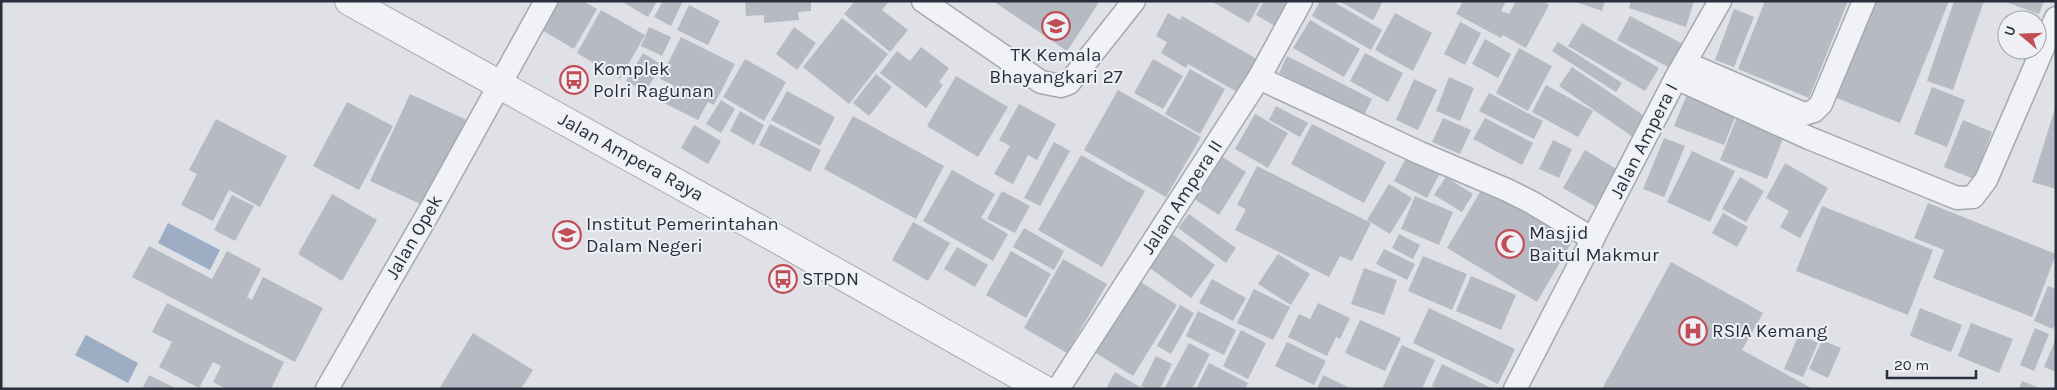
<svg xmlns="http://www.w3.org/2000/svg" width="2057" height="390" viewBox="0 0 2057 390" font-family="Karla,sans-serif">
<rect width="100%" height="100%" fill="#dfe1e7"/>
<g fill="#9dadc4">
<polygon points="168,223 220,250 210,270 158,243"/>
<polygon points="86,335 138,363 128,383 75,355"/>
</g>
<g fill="#b7bac3">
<polygon points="555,1 583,1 597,9 574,49 540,29"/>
<polygon points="621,1 657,1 648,17"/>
<polygon points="663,1 683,1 671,26 654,17"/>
<polygon points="745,1 811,1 811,11 798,12 799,20 764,23 764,15 746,16"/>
<polygon points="855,1 889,1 882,10 908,30 890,52 844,14"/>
<polygon points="993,1 1100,1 1067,51"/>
<polygon points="1211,1 1261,1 1249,23"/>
<polygon points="1264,1 1283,1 1288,4 1275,26 1256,15"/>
<polygon points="1320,1 1332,1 1382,30 1371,50 1312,16"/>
<polygon points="1339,1 1383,1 1373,20"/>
<polygon points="1463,1 1506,1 1501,11 1509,14 1516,1 1543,1 1549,5 1526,48 1503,35 1501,38 1456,14"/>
<polygon points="1573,1 1605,1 1602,11"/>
<polygon points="1631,1 1694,1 1686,27 1629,8"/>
<polygon points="1765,1 1848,1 1809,98 1738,69"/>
<polygon points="1867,1 1949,1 1900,123 1829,95"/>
<polygon points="1954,1 1984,1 1953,90 1927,81"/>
<polygon points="2003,1 2044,1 2039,14"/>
<polygon points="689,5 720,21 708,45 677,30"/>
<polygon points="1734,9 1754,17 1734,67 1715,60"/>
<polygon points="601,10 645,35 620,79 577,53"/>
<polygon points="1168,13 1180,20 1182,16 1262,62 1244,96 1188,64 1186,68 1161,53 1167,42 1156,36"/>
<polygon points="1395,13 1432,33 1413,71 1375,50"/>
<polygon points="1630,16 1685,45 1672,69 1617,40"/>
<polygon points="842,18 888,54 849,104 803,67"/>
<polygon points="1310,20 1360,49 1344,77 1293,48"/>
<polygon points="1460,22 1481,33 1465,65 1444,54"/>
<polygon points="1582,23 1659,68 1645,91 1568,46"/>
<polygon points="649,27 671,37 662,56 641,46"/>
<polygon points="794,27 816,43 797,70 776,54"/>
<polygon points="681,37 735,64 714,105 708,102 698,120 664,103 673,85 660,79"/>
<polygon points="1485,39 1511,54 1498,78 1472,64"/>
<polygon points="1558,42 1622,83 1616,92 1552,51"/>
<polygon points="921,47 949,68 939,82 943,85 926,108 880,73 897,51 910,61"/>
<polygon points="1519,48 1552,66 1528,111 1496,93"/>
<polygon points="643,53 662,65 645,92 626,81"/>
<polygon points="1365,53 1403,73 1388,102 1350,81"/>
<polygon points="1287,56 1372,99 1364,115 1279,73"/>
<polygon points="745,59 786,82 764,121 723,97"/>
<polygon points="1153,59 1183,76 1163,109 1134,93"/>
<polygon points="1572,67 1646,117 1633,137 1559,86"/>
<polygon points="1190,69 1225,89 1200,134 1165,114"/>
<polygon points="876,74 892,87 869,116 853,103"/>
<polygon points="956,76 1008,107 978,157 927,126"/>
<polygon points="1449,77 1474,88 1460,121 1436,111"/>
<polygon points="1414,79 1437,90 1418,130 1396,120"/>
<polygon points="1546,85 1593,111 1578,137 1532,112"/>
<polygon points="1932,87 1965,100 1947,147 1914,134"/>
<polygon points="1118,90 1201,137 1166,197 1084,150"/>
<polygon points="787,91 835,117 820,146 771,120"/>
<polygon points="1688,92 1737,112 1724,145 1674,126"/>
<polygon points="1489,93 1543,121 1534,139 1479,111"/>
<polygon points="410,94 467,120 427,207 370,181"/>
<polygon points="721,100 735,109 721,133 706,124"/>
<polygon points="347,102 393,126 359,190 313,166"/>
<polygon points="1019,104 1056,124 1037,160 1028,155 1013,184 994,174 1010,146 999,140"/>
<polygon points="2056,105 2056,189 2032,182"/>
<polygon points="1276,106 1308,123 1300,137 1269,120"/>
<polygon points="740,111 764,125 754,145 730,131"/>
<polygon points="1739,112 1786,131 1767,179 1720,160"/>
<polygon points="1255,114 1288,133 1268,168 1235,149"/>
<polygon points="853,116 944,166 916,219 824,169"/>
<polygon points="1443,118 1471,130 1460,154 1432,142"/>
<polygon points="1485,118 1533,143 1522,165 1473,139"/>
<polygon points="216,119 287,156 260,207 229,190 213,221 181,205 197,174 189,170"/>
<polygon points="1963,120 1992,132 1974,179 1944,167"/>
<polygon points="770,124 821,150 810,172 759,145"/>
<polygon points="1312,124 1386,162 1364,203 1291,164"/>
<polygon points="694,125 721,141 708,164 681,148"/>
<polygon points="1664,138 1685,146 1664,197 1643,189"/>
<polygon points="1553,140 1572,149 1559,178 1539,169"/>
<polygon points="1054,142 1070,151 1040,206 1024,198"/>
<polygon points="1585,150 1618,170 1596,207 1563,188"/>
<polygon points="1692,151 1735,171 1710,222 1667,202"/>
<polygon points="1218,154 1246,172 1219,215 1191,197"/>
<polygon points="1081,155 1145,191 1102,267 1038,230"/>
<polygon points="1406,158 1439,175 1427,198 1394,181"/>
<polygon points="1785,163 1828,188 1800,238 1780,227 1789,211 1766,198"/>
<polygon points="1257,166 1371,223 1352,261 1340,256 1329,277 1235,230 1246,209 1237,205"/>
<polygon points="952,170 995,194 981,218 1008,234 993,261 923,221"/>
<polygon points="1446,177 1473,194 1462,212 1434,195"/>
<polygon points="1740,177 1764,191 1746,222 1722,209"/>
<polygon points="1389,184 1412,198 1390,234 1367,220"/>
<polygon points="1483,187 1573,240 1537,302 1447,248"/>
<polygon points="1002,191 1030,206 1015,233 987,219"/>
<polygon points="332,194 377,220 342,281 298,254"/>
<polygon points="232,195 254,206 235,241 214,230"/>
<polygon points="1415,196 1453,212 1439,245 1401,229"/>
<polygon points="1928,203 2056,254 2032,317 1933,278 1944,250 1914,238"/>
<polygon points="1822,206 1933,250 1908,315 1796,271"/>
<polygon points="1723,213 1748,227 1737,247 1712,233"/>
<polygon points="1189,214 1236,248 1226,263 1178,228"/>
<polygon points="913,222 950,243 928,281 892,260"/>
<polygon points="1024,228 1064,251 1054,270 1013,247"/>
<polygon points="1171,233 1215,265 1191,298 1147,266"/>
<polygon points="1399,234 1420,245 1413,259 1392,248"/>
<polygon points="149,246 212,279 227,251 261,269 247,297 252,300 263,277 323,308 295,362 132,277"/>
<polygon points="957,247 988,265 975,287 944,269"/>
<polygon points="1384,249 1415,264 1407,280 1376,264"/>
<polygon points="1011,251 1051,274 1026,318 986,295"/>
<polygon points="1278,254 1310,274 1291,305 1258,284"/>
<polygon points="1423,256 1467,274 1452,310 1408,291"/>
<polygon points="1063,259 1107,284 1067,353 1024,328"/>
<polygon points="1671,262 1763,313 1742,350 1813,389 1602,389"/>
<polygon points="1364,268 1397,280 1384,315 1351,304"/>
<polygon points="1471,276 1516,295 1501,330 1456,311"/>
<polygon points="1136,279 1177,305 1133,376 1091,350"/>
<polygon points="1212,279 1246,298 1233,321 1199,303"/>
<polygon points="2048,286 2056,289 2056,321 2053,329 2034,321"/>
<polygon points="1254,289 1290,307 1273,340 1237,323"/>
<polygon points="167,303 284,362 271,389 226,389 213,382 221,366 213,362 199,388 159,367 172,342 152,332"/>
<polygon points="1318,303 1350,318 1340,339 1336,337 1327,356 1288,337 1299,314 1310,319"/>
<polygon points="1180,305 1194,313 1171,354 1157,346"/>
<polygon points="1429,308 1515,349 1498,384 1413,343"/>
<polygon points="1920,308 1962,325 1951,352 1910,336"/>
<polygon points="1198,311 1236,330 1224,355 1186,336"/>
<polygon points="1360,320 1401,338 1385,371 1345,353"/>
<polygon points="1971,323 2013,339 1999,373 1958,356"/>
<polygon points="2035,328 2049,334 2034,371 2020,365"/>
<polygon points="1241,330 1266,343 1248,379 1223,366"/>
<polygon points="473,333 533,370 521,389 439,389"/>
<polygon points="1799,334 1818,343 1803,377 1784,369"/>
<polygon points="2056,338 2056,372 2044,367"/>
<polygon points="1822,340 1841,348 1828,378 1809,369"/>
<polygon points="1287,342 1326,361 1314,385 1275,366"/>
<polygon points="1189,343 1210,354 1192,389 1164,389"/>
<polygon points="1402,345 1435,360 1422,389 1382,389"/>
<polygon points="1156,356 1172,364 1160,389 1147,389 1141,386"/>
<polygon points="1209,363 1248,383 1245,389 1196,389"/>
<polygon points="1442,364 1493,389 1438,389 1432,386"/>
<polygon points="1115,372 1143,389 1106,389"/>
<polygon points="149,375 177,389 142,389"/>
<polygon points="1323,375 1352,389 1317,389"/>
<polygon points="2022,381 2042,389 2019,389"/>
</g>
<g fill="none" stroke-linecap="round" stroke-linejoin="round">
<defs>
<g id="minor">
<polyline points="923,1 1041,82 1061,86 1069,83 1134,1"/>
<polyline points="1686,63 1804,114 1814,111 1821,104 1864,1"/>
<polyline points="1259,78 1420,153 1507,190 1531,202 1593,239"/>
<polyline points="1676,78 1809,138 1957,198 1973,197 1986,180 2056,18"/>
<polyline points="327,389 432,207 546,1"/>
<polyline points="1058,389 1259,78 1301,1"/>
<polyline points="1515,389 1676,78 1720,1"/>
</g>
<polyline id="tertiary" points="349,1 779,240 1043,389"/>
</defs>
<use href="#minor" stroke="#a5a8b0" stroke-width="25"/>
<use href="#tertiary" stroke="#a5a8b0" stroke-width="30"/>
<use href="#minor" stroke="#f1f2f5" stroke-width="22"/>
<use href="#tertiary" stroke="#f1f2f5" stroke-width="28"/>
</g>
<defs>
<symbol id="school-ring" viewBox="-11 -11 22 22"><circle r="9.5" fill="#eef0f5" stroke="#c14e56" stroke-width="1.5"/><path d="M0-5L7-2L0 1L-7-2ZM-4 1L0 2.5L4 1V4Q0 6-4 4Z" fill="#c14e56"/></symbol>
<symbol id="bus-ring" viewBox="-11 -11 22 22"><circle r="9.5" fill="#eef0f5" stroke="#c14e56" stroke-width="1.5"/><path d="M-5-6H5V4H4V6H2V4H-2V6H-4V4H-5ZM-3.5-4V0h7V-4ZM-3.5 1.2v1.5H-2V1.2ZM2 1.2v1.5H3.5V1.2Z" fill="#c14e56"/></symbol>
<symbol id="university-ring" viewBox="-11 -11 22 22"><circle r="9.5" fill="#eef0f5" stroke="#c14e56" stroke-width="1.5"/><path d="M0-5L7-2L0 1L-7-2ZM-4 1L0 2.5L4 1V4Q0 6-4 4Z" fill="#c14e56"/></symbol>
<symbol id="mosque-ring" viewBox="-11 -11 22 22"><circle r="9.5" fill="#eef0f5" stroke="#c14e56" stroke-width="1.5"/><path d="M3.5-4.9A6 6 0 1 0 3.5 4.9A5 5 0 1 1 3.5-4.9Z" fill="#c14e56"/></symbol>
<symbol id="hospital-ring" viewBox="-11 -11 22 22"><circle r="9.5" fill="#eef0f5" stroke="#c14e56" stroke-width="1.5"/><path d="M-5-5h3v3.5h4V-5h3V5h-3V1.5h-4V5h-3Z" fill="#c14e56"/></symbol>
</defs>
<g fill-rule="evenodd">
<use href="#school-ring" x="1040" y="10" width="32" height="32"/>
<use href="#bus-ring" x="558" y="64" width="32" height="32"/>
<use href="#university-ring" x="551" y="219" width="32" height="32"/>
<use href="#mosque-ring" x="1494" y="228" width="32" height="32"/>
<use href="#bus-ring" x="767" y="263" width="32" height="32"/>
<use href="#hospital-ring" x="1677" y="315" width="32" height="32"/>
</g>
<g text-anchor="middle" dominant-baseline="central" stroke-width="4" stroke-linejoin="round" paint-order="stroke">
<g font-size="19" fill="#292f3c" stroke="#eef0f5" text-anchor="start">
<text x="1056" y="55" text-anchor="middle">TK Kemala<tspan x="1056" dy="22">Bhayangkari 27</tspan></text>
<text x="593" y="69">Komplek<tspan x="593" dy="22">Polri Ragunan</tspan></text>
<text x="586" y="224">Institut Pemerintahan<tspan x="586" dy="22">Dalam Negeri</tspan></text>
<text x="1529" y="233">Masjid<tspan x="1529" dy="22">Baitul Makmur</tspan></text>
<text x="802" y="279">STPDN</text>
<text x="1712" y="331">RSIA Kemang</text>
</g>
<g font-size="19" fill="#292f3c" stroke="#eef0f5">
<text transform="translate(1644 141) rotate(-63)">Jalan Ampera I</text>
<text transform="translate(631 157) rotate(29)">Jalan Ampera Raya</text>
<text transform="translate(1182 197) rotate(-57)">Jalan Ampera II</text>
<text transform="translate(414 237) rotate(-60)">Jalan Opek</text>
</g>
</g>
<rect width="2057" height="390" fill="none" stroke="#292f3c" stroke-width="5"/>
<g transform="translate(2022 35) rotate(289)"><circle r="24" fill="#eef0f5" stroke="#9fa3ab"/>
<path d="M0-4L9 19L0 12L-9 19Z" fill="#c14e56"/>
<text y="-8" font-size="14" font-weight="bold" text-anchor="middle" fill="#292f3c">U</text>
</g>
<path d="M1887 370v8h89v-8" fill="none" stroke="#292f3c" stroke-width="2.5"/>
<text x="1894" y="370" font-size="15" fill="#292f3c" stroke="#eef0f5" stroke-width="4" paint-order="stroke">20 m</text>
</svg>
